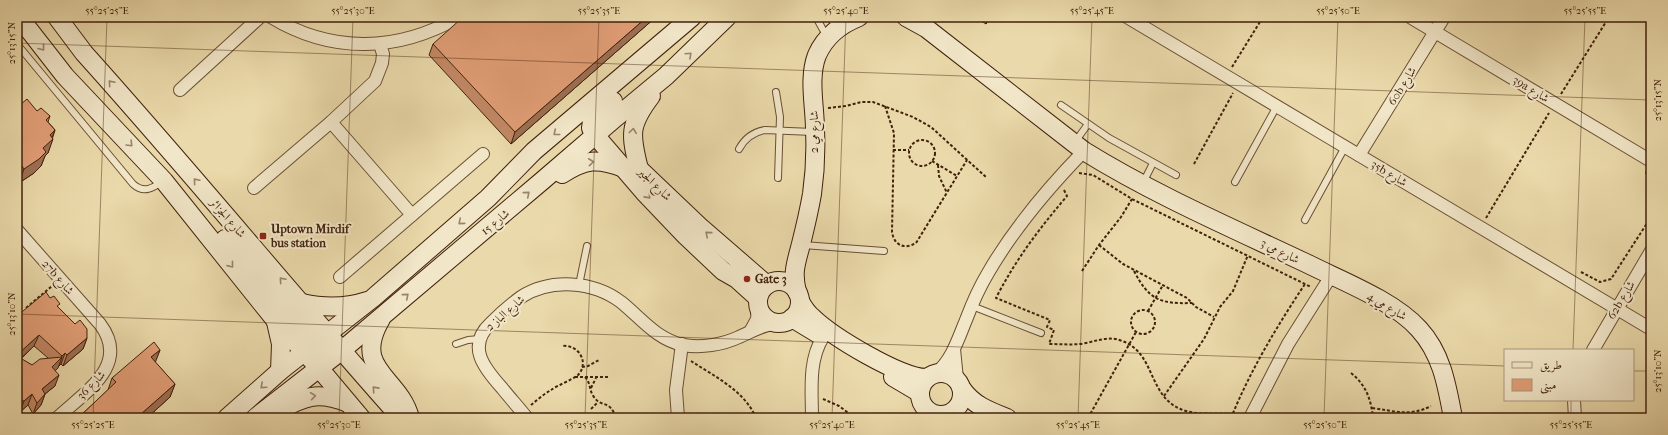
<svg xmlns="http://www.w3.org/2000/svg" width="1668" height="435" viewBox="0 0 1668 435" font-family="'IM FELL French Canon',Amiri,serif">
<rect width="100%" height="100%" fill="#ead9aa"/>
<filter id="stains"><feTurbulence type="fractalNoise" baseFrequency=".005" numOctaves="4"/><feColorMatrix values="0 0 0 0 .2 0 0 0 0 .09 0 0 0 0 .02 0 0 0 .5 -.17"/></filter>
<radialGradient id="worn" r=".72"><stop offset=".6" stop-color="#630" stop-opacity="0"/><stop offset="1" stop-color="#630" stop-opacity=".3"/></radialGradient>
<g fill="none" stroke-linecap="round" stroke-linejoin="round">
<defs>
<g id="lane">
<polyline points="816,17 827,37"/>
<polyline points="828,17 839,26"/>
<path d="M 17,44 L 133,184 C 144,194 153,188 163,181"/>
<polyline points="776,92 780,117 778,178"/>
<polyline points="1061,105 1109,138 1176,175"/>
<polyline points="1075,142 1088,124"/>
<path d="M 739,149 C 745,138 753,132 765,130 L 813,132"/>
<polyline points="1235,182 1277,106"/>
<polyline points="1143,183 1153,163"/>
<polyline points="1305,220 1345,147"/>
<polyline points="803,245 884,251"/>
<polyline points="579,285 587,246"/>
<polyline points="972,306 1041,333"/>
<polyline points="456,344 468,340 480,339"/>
</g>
<g id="street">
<path d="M 271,17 C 332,54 398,52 459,17"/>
<polyline points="1127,17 1651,329"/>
<polyline points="1410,17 1651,161"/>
<polyline points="180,90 260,17"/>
<polyline points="331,122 412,215"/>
<polyline points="1359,155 1444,17"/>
<polyline points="254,188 331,122 375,81 382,63 383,54 380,44"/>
<path d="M 17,230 L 100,324 C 131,365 85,392 57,418"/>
<polyline points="340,277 483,154"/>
<polyline points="751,330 757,319 758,306"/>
<polyline points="954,349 957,379"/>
<polyline points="1593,350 1651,251"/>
<path d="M 936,373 C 952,360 958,339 966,320 C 972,304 979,288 988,273 C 1014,228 1048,188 1084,151"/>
<polyline points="1574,400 1575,418"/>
<polyline points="926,409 929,418"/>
<path d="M 527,418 C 519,408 510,398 502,388 C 484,368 466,346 491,323 C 500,314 510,305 521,297 C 551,278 593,281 621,302 C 641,318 656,339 683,345 C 701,348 722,345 739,337 C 753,331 764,324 779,323"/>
<polyline points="678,418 676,390 682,344"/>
<path d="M 812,418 C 812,391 808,361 823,337"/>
<polyline points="944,418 946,414"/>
<polyline points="1250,418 1288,344 1331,276"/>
</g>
<g id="secondary">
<polyline points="19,17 65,76 164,181 276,321 319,368 361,418"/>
<path d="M 57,17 L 84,53 C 192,173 294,298 401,418"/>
<path d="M 906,17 L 926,28 L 1084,151 C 1155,195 1232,228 1308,264 C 1342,281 1394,301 1419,329 C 1442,354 1447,386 1453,418"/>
<polyline points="613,101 592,121 591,128 595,135 644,192 686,236 723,271 737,279 758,298"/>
<polyline points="637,167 699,226 767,285"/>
<path d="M 639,169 C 630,134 629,125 651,96"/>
<path d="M 562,174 C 586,159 597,158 624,168"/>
<polyline points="225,239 317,343 326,350"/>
<circle cx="779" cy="302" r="21"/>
<path d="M 797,292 C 792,271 796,264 801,244 C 805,228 809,211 812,194 C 815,173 816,151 815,130 C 815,106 808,78 817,55 C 825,37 841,24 859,17"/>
<path d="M 800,301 C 803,307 807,313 813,318 C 833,337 899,377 926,378"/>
<path d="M 302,303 C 324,308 346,308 367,301"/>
<polyline points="792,318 820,335"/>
<path d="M 381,319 C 351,370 399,376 410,418"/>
<polyline points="276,322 281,344 280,371"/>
<circle cx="941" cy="394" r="21"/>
<polyline points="893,377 920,393"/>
<path d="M 962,389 C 973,405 989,411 1007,418"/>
<path d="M 278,411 C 305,396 318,391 348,403"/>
<polyline points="227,418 280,371 373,298 488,198 534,151 692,17"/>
<polyline points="255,418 341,351 542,181 614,119 666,76 727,17"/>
</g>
</defs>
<use href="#lane" stroke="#6b4f34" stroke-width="8"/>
<use href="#street" stroke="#6b4f34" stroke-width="14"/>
<use href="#secondary" stroke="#41210c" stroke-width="20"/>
<g stroke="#41210c" stroke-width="2" stroke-dasharray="3 2" stroke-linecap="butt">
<polyline points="1232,67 1263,17"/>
<polyline points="1561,94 1609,17"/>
<path d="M 885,106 L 894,133 L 892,232 C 894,245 904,250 916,243 L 967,160"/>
<polyline points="828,108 846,106 861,102 873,102 913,117 931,127 987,178"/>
<circle cx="922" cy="153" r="13"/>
<polyline points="893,150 909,150"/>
<polyline points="932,161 957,176"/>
<polyline points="1194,164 1233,93"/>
<polyline points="938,165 939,176 947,193"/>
<polyline points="1647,171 1646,173 1651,176"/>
<polyline points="1079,173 1093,175 1132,199 1311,287"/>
<path d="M 1064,190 L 1067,196 C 1039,229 1016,259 996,298 L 1050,320 L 1047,327 L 1054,330 L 1049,344 C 1060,344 1070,345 1080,344 C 1095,342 1108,335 1122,341 C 1157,353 1147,400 1186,411 C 1201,415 1217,413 1232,414"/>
<polyline points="1486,218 1549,113"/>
<polyline points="1099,245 1123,264 1187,298 1196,307 1214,317"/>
<polyline points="1082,271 1099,245 1121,217 1132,199"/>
<path d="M 1134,271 C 1149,300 1160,304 1192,303"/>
<polyline points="1581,272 1600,282 1611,279 1651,217"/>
<polyline points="26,308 52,286"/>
<circle cx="1143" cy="322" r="12"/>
<polyline points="1148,311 1163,285"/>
<path d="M 691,361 C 714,376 745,391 756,418"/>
<polyline points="582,367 588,366 599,360"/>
<path d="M 1351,373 C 1366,385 1371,399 1373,418"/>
<polyline points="575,377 608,377"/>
<path d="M 585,377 C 591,383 589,391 594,397 C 601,408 610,399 616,418"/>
<polyline points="591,388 596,378"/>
<polyline points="1164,396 1204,339 1220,307 1233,291 1248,255"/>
<polyline points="823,399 839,406 855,418"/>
<path d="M 531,405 C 537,400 544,394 551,390 C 558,385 572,380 578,375 C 590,362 578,344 562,346"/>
<path d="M 1372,408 C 1395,411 1409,417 1431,406"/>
<polyline points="591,409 598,402"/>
<polyline points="1028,418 1030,414 1040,418"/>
<polyline points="1088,418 1136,332"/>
<path d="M 1231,418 C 1250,371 1277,326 1305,284"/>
</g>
<use href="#lane" stroke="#f1e6c8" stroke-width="6"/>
<use href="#street" stroke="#f1e6c8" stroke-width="12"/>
<use href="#secondary" stroke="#f1e6c8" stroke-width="18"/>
</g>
<g fill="#c28865" stroke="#41210c" fill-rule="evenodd">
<polygon points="656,17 511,144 429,55 433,44"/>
<polygon points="975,17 990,17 986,24"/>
<polygon points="17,101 20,105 50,116 48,122 55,130 48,153 45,156 41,166 34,173 19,183 17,181"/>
<path d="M 59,308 L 87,338 L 83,349 L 63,366 L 61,364 L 55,370 L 55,386 L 45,394 L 41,405 L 33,414 L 28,405 L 20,412 L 17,411 L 17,316 ZM 34,346 L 48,358 L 32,365 L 21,359 Z"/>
<polygon points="160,350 155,362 175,384 170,397 147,418 78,418 108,390 112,378"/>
</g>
<g fill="#9e6f53" stroke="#41210c">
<polygon points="647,17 656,17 511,144 515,132"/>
<polygon points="988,17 990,17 986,24"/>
<polygon points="55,130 51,140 53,139 48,153 45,156 41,166 34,173 19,183 24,169 43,148 50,135"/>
<polygon points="20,163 17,170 17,165"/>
<polygon points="39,335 34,346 17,362 17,355"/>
<polygon points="87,338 83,349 63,366 67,355"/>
<polygon points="160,350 155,363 151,357"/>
<polygon points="65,353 61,364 58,367 62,356"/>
<polygon points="62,357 58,368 48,378 52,367"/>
<polygon points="59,375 55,386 45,394 41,405 33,414 42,389"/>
<polygon points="175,384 170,397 147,418 139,418 141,414"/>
<polygon points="32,394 28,405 20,412 24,401"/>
</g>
<g fill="#e29e76" stroke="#41210c">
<polygon points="463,17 647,17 515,132 433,44"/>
<polygon points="27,99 37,111 41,108 50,116 46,120 55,130 50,135 53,139 43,148 46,152 39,159 24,169 20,163 17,165 17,101 20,105"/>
<polygon points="46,292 50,298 54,296 60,304 57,306 75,324 80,320 87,329 87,338 67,355 65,353 62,356 39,335 17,355 17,316"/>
<polygon points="154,342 160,350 151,357 175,384 141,414 144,418 78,418 116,382 112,378"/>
<polygon points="17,356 32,365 40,359 62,357 52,367 59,375 42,389 45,394 37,403 32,394 24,401 20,400 17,396"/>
</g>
<defs><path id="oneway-chevron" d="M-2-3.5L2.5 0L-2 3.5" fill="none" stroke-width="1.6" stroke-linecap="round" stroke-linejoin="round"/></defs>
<g stroke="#99846a">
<use href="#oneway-chevron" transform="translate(42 48) rotate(52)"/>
<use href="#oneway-chevron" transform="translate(689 55) rotate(-43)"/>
<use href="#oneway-chevron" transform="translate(111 83) rotate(-131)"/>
<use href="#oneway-chevron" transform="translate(633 131) rotate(-83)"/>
<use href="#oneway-chevron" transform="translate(556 133) rotate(141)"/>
<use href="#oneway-chevron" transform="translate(130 144) rotate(46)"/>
<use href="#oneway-chevron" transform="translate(591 162) rotate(-6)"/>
<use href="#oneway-chevron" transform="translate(196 181) rotate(-131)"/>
<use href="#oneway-chevron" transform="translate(527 194) rotate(-40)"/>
<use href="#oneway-chevron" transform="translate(648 196) rotate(48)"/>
<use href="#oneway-chevron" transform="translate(461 222) rotate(139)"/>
<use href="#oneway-chevron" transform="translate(708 234) rotate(-139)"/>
<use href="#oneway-chevron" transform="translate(231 265) rotate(51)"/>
<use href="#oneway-chevron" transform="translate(282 280) rotate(-131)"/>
<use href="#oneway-chevron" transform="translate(406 296) rotate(-40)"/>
<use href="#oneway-chevron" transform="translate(263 386) rotate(138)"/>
<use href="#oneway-chevron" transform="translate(375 389) rotate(-132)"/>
<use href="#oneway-chevron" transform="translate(313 396) rotate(-8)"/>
</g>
<path fill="none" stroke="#41210c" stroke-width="1" stroke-opacity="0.45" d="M 17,43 L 1651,100M 17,314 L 1505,366M 1573,350 L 1585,17M 1633,371 L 1651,371M 93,418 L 107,17M 339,418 L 353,17M 585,418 L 599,17M 832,418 L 846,17M 1078,418 L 1092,17M 1324,418 L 1338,17M 1571,418 L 1571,400"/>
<g fill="#8f2418" stroke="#f1e6c8" stroke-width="1.5">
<rect x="259" y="232" width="8" height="8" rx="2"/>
<circle cx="747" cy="279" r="4"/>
</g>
<g text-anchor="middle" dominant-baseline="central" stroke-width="4" stroke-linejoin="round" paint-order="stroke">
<g font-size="12" fill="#41210c" stroke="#f1e6c8">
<text transform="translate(1402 86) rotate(-58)">60b شارع</text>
<text transform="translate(1531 89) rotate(31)">39a شارع</text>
<text transform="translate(814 132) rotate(-90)">شارع مي 2</text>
<text transform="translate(1389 173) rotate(31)">35b شارع</text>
<text transform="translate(655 184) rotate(45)">شارع الجير</text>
<text transform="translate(228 218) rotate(49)">شارع الجزائر</text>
<text transform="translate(495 222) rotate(-40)">شارع 15</text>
<text transform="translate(1280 251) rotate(26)">شارع مي 3</text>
<text transform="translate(58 277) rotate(49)">27b شارع</text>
<text transform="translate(1621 300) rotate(-59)">62b شارع</text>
<text transform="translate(1387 306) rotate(31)">شارع مي 4</text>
<text transform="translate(505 313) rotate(-41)">شارع الباز 2</text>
<text transform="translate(91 385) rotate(-46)">شارع 36</text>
</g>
<g font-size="12" font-weight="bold" fill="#41210c" stroke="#f1e6c8" text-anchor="start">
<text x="271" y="229">Uptown Mirdif<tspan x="271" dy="14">bus station</tspan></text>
<text x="755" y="279">Gate 3</text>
</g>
</g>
<rect width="1668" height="435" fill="none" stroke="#ead9aa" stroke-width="44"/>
<rect x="1504" y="349" width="130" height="52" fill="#f1e6c8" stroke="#ab977d"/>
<rect x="1512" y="362" width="20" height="6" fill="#f1e6c8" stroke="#ab977d"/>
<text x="1540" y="369" font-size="12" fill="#41210c">طريق</text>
<rect x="1512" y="379" width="20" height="12" fill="#e29e76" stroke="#ab977d"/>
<text x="1540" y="389" font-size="12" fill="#41210c">مبنى</text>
<rect x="22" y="22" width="1624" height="391" fill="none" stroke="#41210c" stroke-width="1.5"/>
<g font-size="10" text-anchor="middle" fill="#41210c">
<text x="107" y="14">55°25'25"E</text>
<text x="353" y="14">55°25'30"E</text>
<text x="599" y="14">55°25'35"E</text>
<text x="846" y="14">55°25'40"E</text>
<text x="1092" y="14">55°25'45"E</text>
<text x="1338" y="14">55°25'50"E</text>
<text x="1585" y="14">55°25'55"E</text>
<text transform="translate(11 43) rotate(-90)" y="4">25°13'15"N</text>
<text transform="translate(1657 100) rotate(-90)" y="4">25°13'15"N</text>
<text transform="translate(11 314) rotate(-90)" y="4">25°13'10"N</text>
<text transform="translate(1657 371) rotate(-90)" y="4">25°13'10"N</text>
<text x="93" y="428">55°25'25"E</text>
<text x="339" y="428">55°25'30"E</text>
<text x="586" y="428">55°25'35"E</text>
<text x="832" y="428">55°25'40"E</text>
<text x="1078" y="428">55°25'45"E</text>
<text x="1325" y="428">55°25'50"E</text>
<text x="1571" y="428">55°25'55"E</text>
</g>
<rect width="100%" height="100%" filter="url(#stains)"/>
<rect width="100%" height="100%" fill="url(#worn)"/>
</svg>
